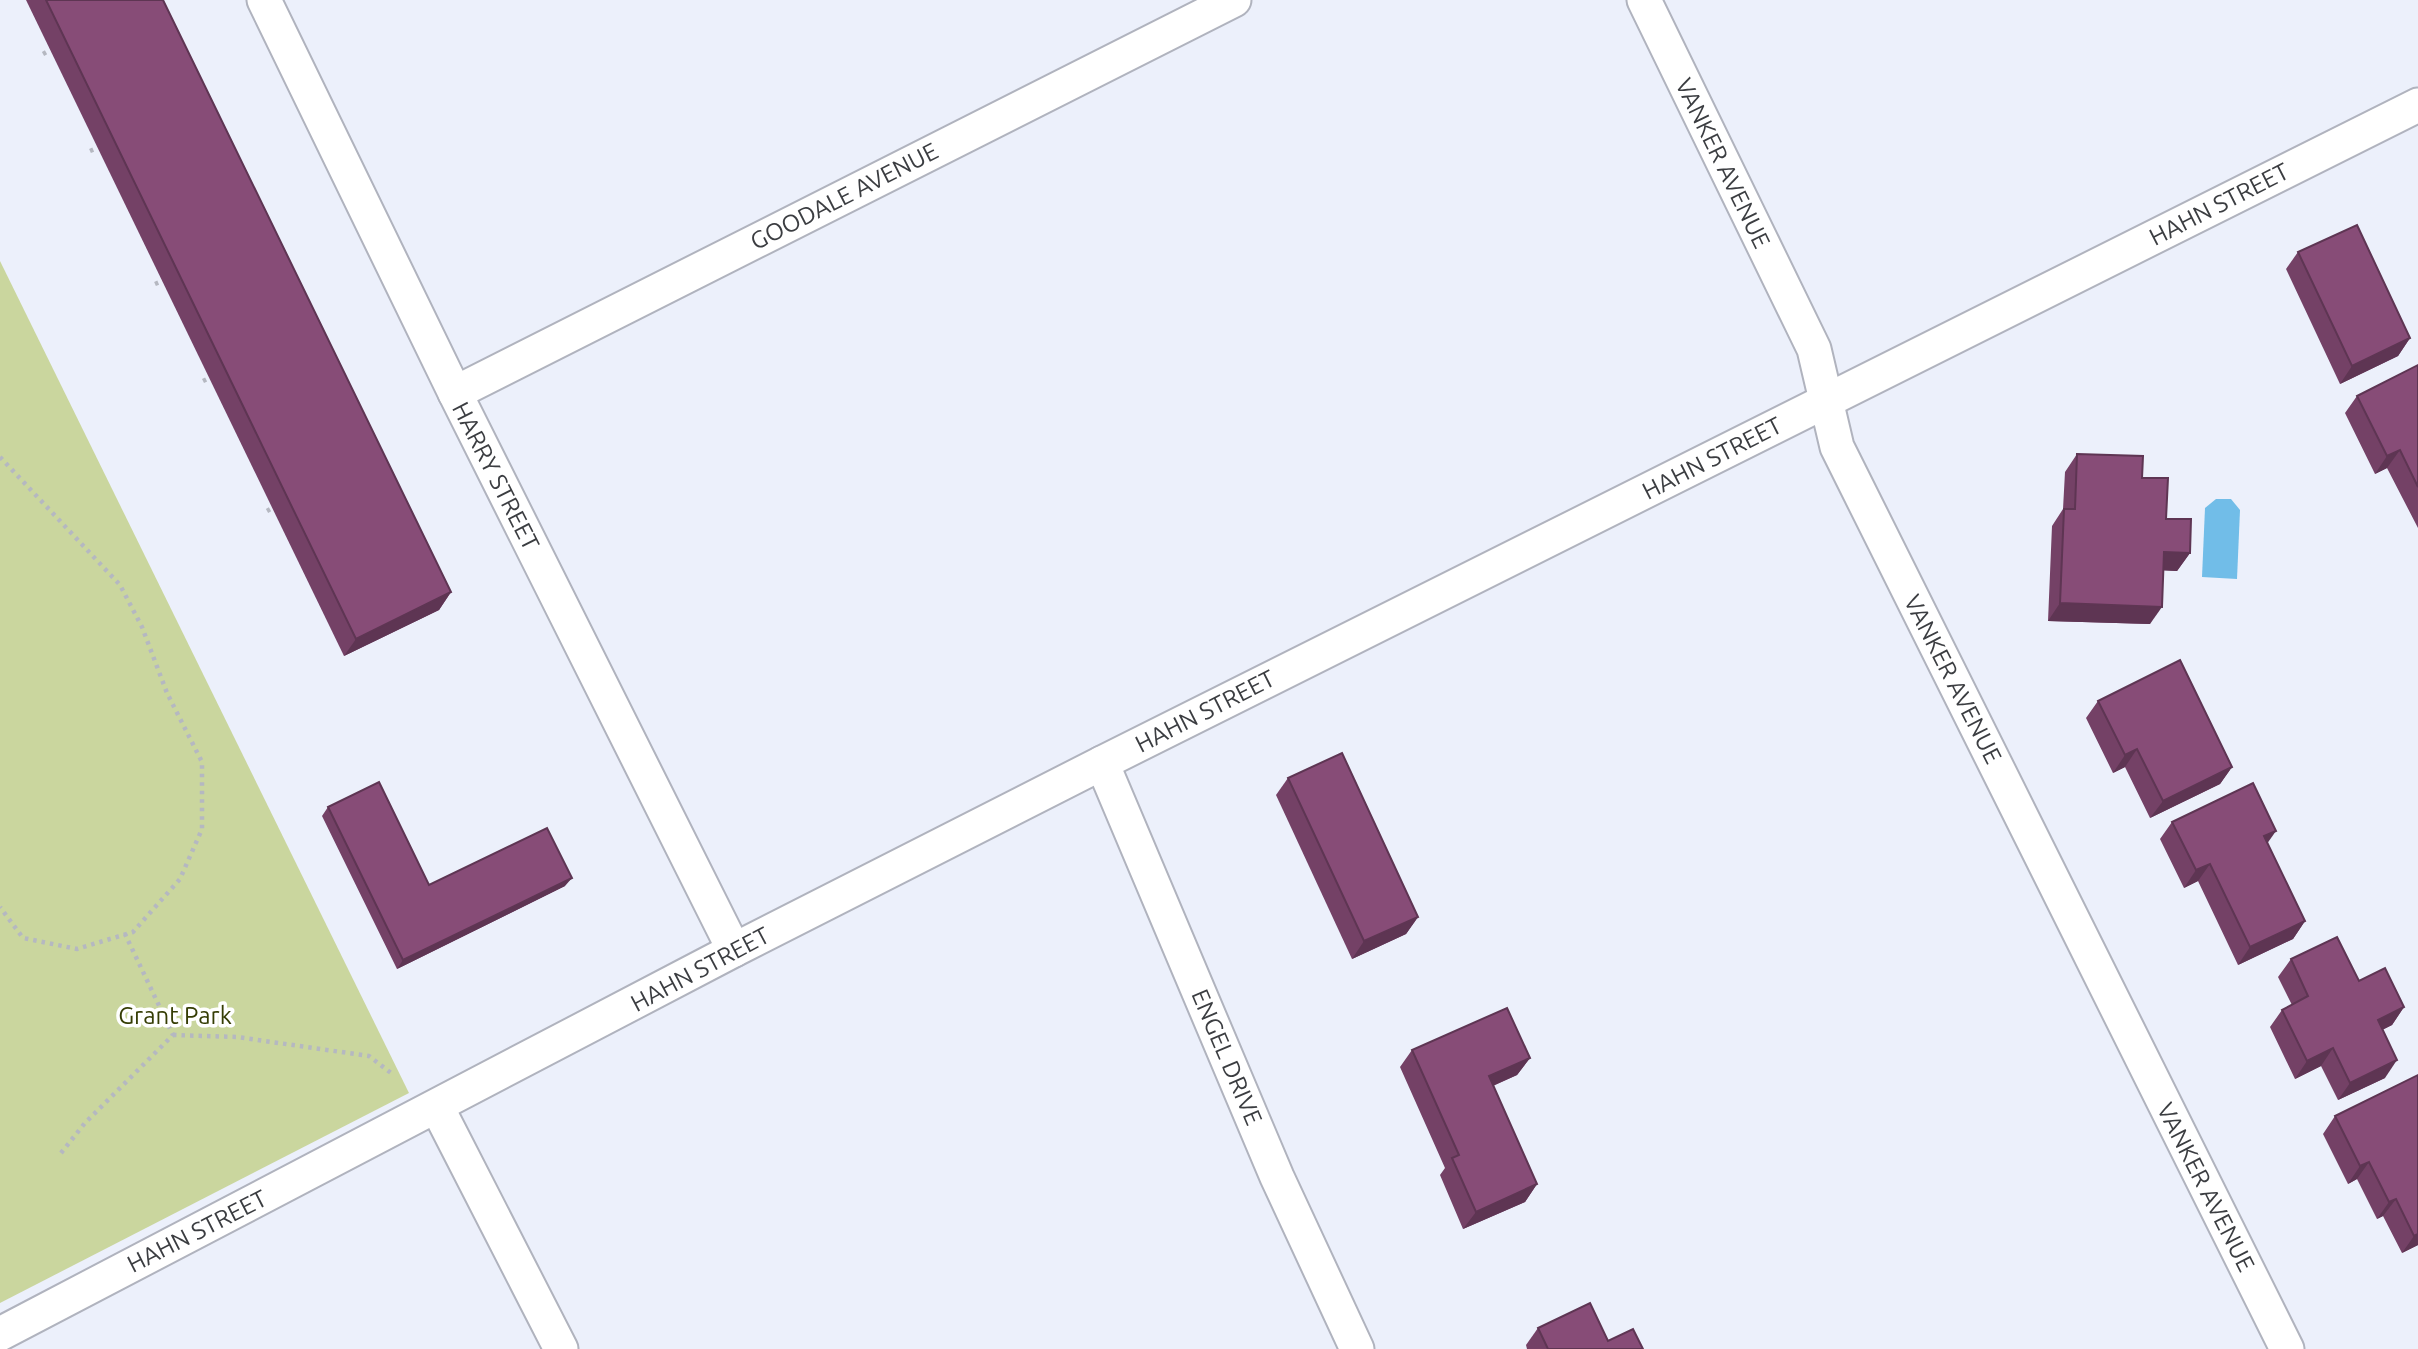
<svg xmlns="http://www.w3.org/2000/svg" width="2418" height="1349" viewBox="0 0 2418 1349" font-family="Ubuntu,sans-serif">
<rect width="100%" height="100%" fill="#ecf0fb"/>
<polygon fill="#cad69e" points="0,261 409,1093 0,1303"/>
<polygon fill="#71bde8" points="2216,499 2231,499 2240,510 2237,579 2202,577 2205,508"/>
<g fill="none" stroke-linecap="round" stroke-linejoin="round">
<defs>
<g id="minor">
<polyline points="264,0 455,393 734,950"/>
<polyline points="1644,0 1814,349 1837,447 2287,1349"/>
<polyline points="455,393 1234,0"/>
<polyline points="1102,763 1277,1177 1357,1349"/>
<polyline points="437,1107 561,1349"/>
<polyline points="0,1334 734,950 1102,763 2418,105"/>
</g>
</defs>
<use href="#minor" stroke="#b0b3be" stroke-width="37"/>
<g stroke="#b5b8c1" stroke-width="4.5" stroke-dasharray="3.5 5" stroke-linecap="butt">
<polyline points="43,54 50,50"/>
<polyline points="90,151 97,148"/>
<polyline points="155,284 162,281"/>
<polyline points="203,381 209,378"/>
<polyline points="0,457 120,585 142,627 167,693 202,762 202,829 180,879 133,932 77,949 23,938 0,907"/>
<polyline points="267,511 272,508"/>
<polyline points="173,1035 237,1037 369,1056 391,1073"/>
<polyline points="61,1153 85,1123 173,1035 125,934"/>
</g>
<use href="#minor" stroke="#fff" stroke-width="33"/>
</g>
<g fill="#744166">
<polygon points="26,0 163,0 451,592 439,610 344,656"/>
<polygon points="2298,252 2410,338 2398,356 2340,384 2286,269"/>
<polygon points="2418,365 2418,528 2387,468 2375,474 2345,413 2357,396"/>
<polygon points="2077,454 2142,478 2166,519 2190,553 2177,571 2163,570 2150,624 2048,621 2052,526 2063,509 2065,472"/>
<polygon points="2098,701 2232,767 2220,784 2150,818 2125,767 2113,773 2086,718"/>
<polygon points="1288,778 1418,917 1406,934 1352,959 1276,795"/>
<polygon points="328,807 429,885 565,886 397,969 322,816"/>
<polygon points="2172,822 2267,843 2305,921 2293,939 2238,965 2198,881 2184,888 2160,839"/>
<polygon points="2291,959 2359,981 2404,1007 2392,1025 2382,1030 2385,1078 2338,1100 2321,1066 2295,1079 2270,1027 2282,1010 2292,1005 2278,977"/>
<polygon points="1412,1050 1530,1058 1517,1075 1493,1086 1537,1184 1525,1202 1463,1229 1440,1175 1445,1168 1400,1067"/>
<polygon points="2418,1075 2418,1245 2402,1253 2383,1216 2377,1219 2357,1179 2348,1184 2323,1134 2335,1116"/>
<polygon points="1538,1328 1608,1341 1643,1349 1527,1349 1526,1345"/>
</g>
<g fill="#5e3553">
<polygon points="2410,338 2398,356 2340,384 2352,366"/>
<polygon points="2400,450 2387,468 2375,474 2387,456"/>
<polygon points="2164,552 2190,553 2177,571 2152,570"/>
<polygon points="451,592 439,610 344,656 356,639"/>
<polygon points="2060,603 2162,607 2150,624 2048,621"/>
<polygon points="2137,749 2125,767 2113,773 2125,755"/>
<polygon points="2232,767 2220,784 2150,818 2163,801"/>
<polygon points="2276,831 2264,848 2264,836"/>
<polygon points="2210,864 2198,881 2184,888 2196,870"/>
<polygon points="572,878 565,886 397,969 403,960"/>
<polygon points="1418,917 1406,934 1352,959 1364,941"/>
<polygon points="2305,921 2293,939 2238,965 2250,947"/>
<polygon points="2404,1007 2392,1025 2366,1038 2378,1020"/>
<polygon points="2333,1048 2321,1066 2295,1079 2307,1061"/>
<polygon points="1530,1058 1517,1075 1476,1093 1489,1076"/>
<polygon points="2397,1060 2385,1078 2338,1100 2350,1083"/>
<polygon points="2369,1162 2357,1179 2348,1184 2360,1166"/>
<polygon points="1537,1184 1525,1202 1463,1229 1476,1212"/>
<polygon points="2396,1199 2383,1216 2377,1219 2389,1202"/>
<polygon points="2418,1234 2418,1245 2402,1253 2414,1236"/>
</g>
<g fill="#874c77" stroke="#5e3553" stroke-width="2">
<polygon points="46,0 163,0 451,592 356,639"/>
<polygon points="2357,225 2410,338 2352,366 2298,252"/>
<polygon points="2418,365 2418,487 2400,450 2387,456 2357,396"/>
<polygon points="2077,454 2143,456 2142,478 2168,478 2166,519 2191,519 2190,553 2164,552 2162,607 2060,603 2064,509 2075,509"/>
<polygon points="2180,660 2232,767 2163,801 2137,749 2125,755 2098,701"/>
<polygon points="1342,753 1418,917 1364,941 1288,778"/>
<polygon points="379,782 429,885 547,828 572,878 403,960 328,807"/>
<polygon points="2253,783 2276,831 2264,836 2305,921 2250,947 2210,864 2196,870 2172,822"/>
<polygon points="2337,937 2359,981 2385,968 2404,1007 2378,1020 2397,1060 2350,1083 2333,1048 2307,1061 2282,1010 2308,996 2291,959"/>
<polygon points="1507,1008 1530,1058 1489,1076 1537,1184 1476,1212 1452,1158 1459,1155 1412,1050"/>
<polygon points="2418,1075 2418,1234 2414,1236 2396,1199 2389,1202 2369,1162 2360,1166 2335,1116"/>
<polygon points="1590,1303 1608,1341 1633,1329 1643,1349 1548,1349 1538,1328"/>
</g>
<g text-anchor="middle" dominant-baseline="central" stroke-width="7" stroke-linejoin="round" paint-order="stroke">
<g font-size="24" fill="#3b3d41" stroke="#fff">
<text transform="translate(1723 163) rotate(64)">VANKER AVENUE</text>
<text transform="translate(844 196) rotate(-27)">GOODALE AVENUE</text>
<text transform="translate(2219 204) rotate(-27)">HAHN STREET</text>
<text transform="translate(1712 458) rotate(-27)">HAHN STREET</text>
<text transform="translate(496 476) rotate(63)">HARRY STREET</text>
<text transform="translate(1953 679) rotate(63)">VANKER AVENUE</text>
<text transform="translate(1205 711) rotate(-27)">HAHN STREET</text>
<text transform="translate(700 969) rotate(-28)">HAHN STREET</text>
<text transform="translate(1227 1057) rotate(67)">ENGEL DRIVE</text>
<text transform="translate(2206 1187) rotate(63)">VANKER AVENUE</text>
<text transform="translate(197 1231) rotate(-27)">HAHN STREET</text>
</g>
<g font-size="24" fill="#353d04" stroke="#fff">
<text x="175" y="1015">Grant Park</text>
</g>
</g>
</svg>
